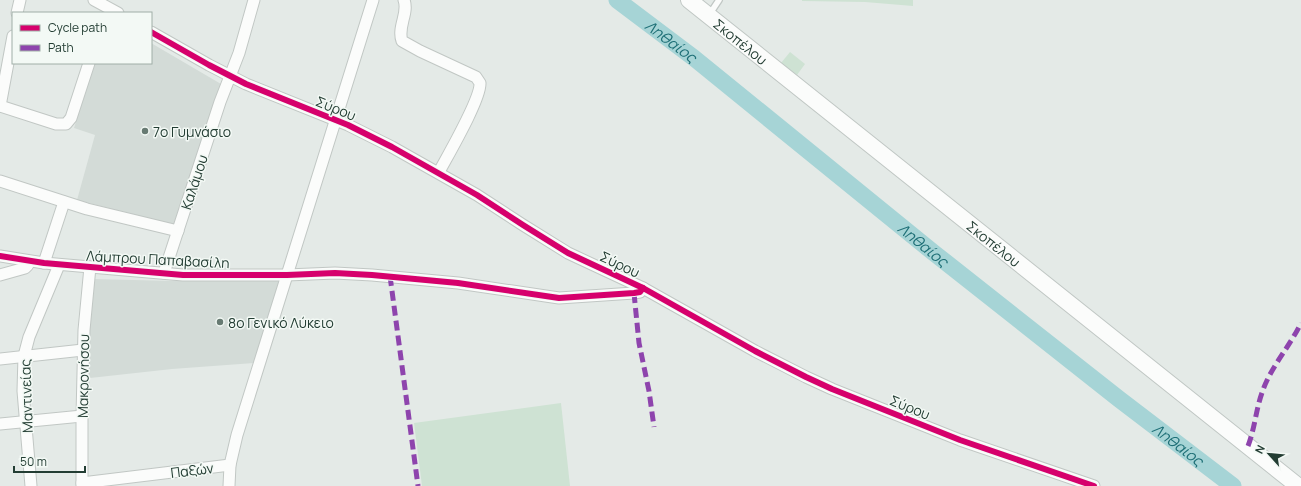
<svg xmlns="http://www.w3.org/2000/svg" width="1301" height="486" viewBox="0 0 1301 486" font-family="Manrope,sans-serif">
<rect width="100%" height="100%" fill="#e4eae7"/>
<g fill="#d3dbd7">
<polygon points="151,43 221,84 176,225 77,200 95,135 74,128 95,63 151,63"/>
<polygon points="92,279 175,281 279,281 254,363 172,369 90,378 89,340"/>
</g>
<g fill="#cee2d3">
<polygon points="802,0 913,0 913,6 865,2 802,1"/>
<polygon points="790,52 805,64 797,75 781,63"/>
<polygon points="561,403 570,486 422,486 414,423"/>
</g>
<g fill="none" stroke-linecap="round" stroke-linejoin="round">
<path stroke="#a6d4d6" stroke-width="17" id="s1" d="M 617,0 L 694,58 L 934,253 L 1119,399 L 1233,486"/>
<defs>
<polyline id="lane" points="709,15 719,0"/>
<g id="street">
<polyline points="94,0 118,13"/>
<path d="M 404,0 C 409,13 397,27 402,41 L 420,51 L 476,77 L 480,83 C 481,99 448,155 439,172"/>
<polyline points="17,13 20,0"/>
<polyline points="151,32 209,65 246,84 348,125 392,147 477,195 523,225 568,253 643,288 755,351 806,377 832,389 960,440 1094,486"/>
<polyline points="0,106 56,124 66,124 71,118 89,63"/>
<polyline points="0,106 13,36"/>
<polyline points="0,181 87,209 178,231"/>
<polyline points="0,256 44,263 183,275 287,275 335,273 372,275 458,283 559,298 634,293 640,292 643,288"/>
<polyline points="44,263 64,202"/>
<polyline points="164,273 220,102 239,53 254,0"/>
<polyline points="0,275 25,268 28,265 28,261"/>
<polyline points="0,359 83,350"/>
<polyline points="0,424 82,416"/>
<polyline points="82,483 230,465"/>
<polyline points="31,486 23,391 24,356 29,337 59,265"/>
<polyline points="82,486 82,416 84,330 90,267"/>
<polyline points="229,486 230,465 237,435 373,0"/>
</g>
<g id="secondary">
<path id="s2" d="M 689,0 L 1298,486"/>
</g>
</defs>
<use href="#lane" stroke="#c1c7c4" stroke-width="8"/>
<use href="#street" stroke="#c1c7c4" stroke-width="13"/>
<use href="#secondary" stroke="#c0c7c4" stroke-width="18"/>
<use href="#lane" stroke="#fbfcfb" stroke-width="5.5"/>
<use href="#street" stroke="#fbfcfb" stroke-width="11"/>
<use href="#secondary" stroke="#fbfcfb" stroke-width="16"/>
<g stroke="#8e44ad" stroke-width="5" stroke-dasharray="10 5" stroke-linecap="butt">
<polyline points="390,276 418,486"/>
<polyline points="634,293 639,343 649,391 654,427"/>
<path d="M 1248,446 C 1255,428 1256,408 1263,390 C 1271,367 1290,346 1301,323"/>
</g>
<defs>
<g id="cycleway">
<polyline points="151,32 209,65 246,84 348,125 392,147 477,195 523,225 568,253 643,288 755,351 806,377 832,389 960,440 1094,486"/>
<polyline points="0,256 44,263 183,275 287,275 335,273 372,275 458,283 559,298 634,293 640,292 643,288"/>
</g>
</defs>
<use href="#cycleway" stroke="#f3f9f5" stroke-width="8"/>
<use href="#cycleway" stroke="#d6006c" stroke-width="6"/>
</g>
<g fill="#677a72" stroke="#f3f9f5" stroke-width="1.5">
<circle cx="145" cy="131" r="4"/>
<circle cx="220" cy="322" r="4"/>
</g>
<g text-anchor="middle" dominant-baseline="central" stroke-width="3" stroke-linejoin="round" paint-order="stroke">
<g font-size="14" fill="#233d33" stroke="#f3f9f5">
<text stroke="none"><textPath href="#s2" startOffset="66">Σκοπέλου</textPath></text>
<text transform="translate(336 108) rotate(22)">Σύρου</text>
<text transform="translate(194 182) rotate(-72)">Καλάμου</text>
<text stroke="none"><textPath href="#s2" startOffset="390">Σκοπέλου</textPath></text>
<text transform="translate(158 259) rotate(3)">Λάμπρου Παπαβασίλη</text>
<text transform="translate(620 264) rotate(25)">Σύρου</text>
<text transform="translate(83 376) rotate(-89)">Μακρονήσου</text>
<text transform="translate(26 396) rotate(-92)">Μαντινείας</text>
<text transform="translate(910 407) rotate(22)">Σύρου</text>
<text transform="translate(192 470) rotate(-7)">Παξών</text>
</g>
<g font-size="14" fill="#233d33" stroke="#f3f9f5" text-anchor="start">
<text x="153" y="131">7ο Γυμνάσιο</text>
<text x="228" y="322">8ο Γενικό Λύκειο</text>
</g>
<g font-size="15" font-style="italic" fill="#1f7077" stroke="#f3f9f5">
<text stroke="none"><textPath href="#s1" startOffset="68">Ληθαίος</textPath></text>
<text stroke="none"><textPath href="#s1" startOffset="392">Ληθαίος</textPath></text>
<text stroke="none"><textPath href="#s1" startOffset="716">Ληθαίος</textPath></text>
</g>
</g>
<rect x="12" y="12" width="140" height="52" fill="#f3f9f5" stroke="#a0aea7"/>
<rect x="20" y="25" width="20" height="6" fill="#d6006c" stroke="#a0aea7"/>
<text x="48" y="32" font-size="12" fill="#233d33">Cycle path</text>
<rect x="20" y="45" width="20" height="6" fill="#8e44ad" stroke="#a0aea7"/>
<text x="48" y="52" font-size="12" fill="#233d33">Path</text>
<g transform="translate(1269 454) rotate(297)" stroke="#f3f9f5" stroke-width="3" paint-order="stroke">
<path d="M0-3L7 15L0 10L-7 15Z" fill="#233d33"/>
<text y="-6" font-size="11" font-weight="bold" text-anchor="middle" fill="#233d33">N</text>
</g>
<path d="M14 466v6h71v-6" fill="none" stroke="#233d33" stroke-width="2"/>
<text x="20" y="466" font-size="12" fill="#233d33" stroke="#f3f9f5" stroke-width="3" paint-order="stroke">50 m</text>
</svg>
